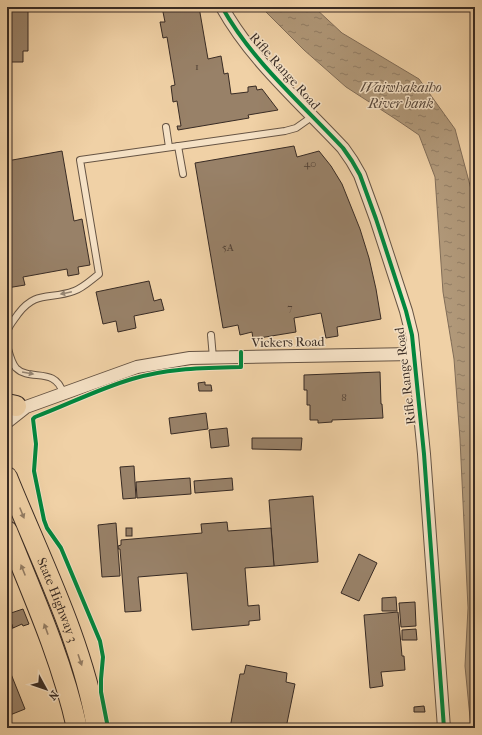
<svg xmlns="http://www.w3.org/2000/svg" width="482" height="735" viewBox="0 0 482 735" font-family="'IM FELL French Canon',serif">
<defs>
<pattern id="water-ripples" width="26" height="14" patternUnits="userSpaceOnUse"><rect width="26" height="14" fill="#b1997a"/><path d="M2 4q2-2 4 0t4 0M15 11q2-2 4 0t4 0" fill="none" stroke="#917d64"/></pattern>
</defs>
<rect width="100%" height="100%" fill="#f0d1a6"/>
<filter id="stains"><feTurbulence type="fractalNoise" baseFrequency=".005" numOctaves="4"/><feColorMatrix values="0 0 0 0 .2 0 0 0 0 .09 0 0 0 0 .02 0 0 0 .5 -.17"/></filter>
<radialGradient id="worn" r=".72"><stop offset=".6" stop-color="#630" stop-opacity="0"/><stop offset="1" stop-color="#630" stop-opacity=".3"/></radialGradient>
<polygon fill="url(#water-ripples)" stroke="#816d58" points="263,7 314,7 342,33 419,79 455,129 475,204 475,728 471,728 465,666 468,608 460,439 454,359 443,292 435,177 419,135 394,118 346,87 304,50 266,12"/>
<g fill="#988168" stroke="#382b24">
<polygon points="7,7 28,7 28,51 23,51 23,62 7,62"/>
<polygon points="162,7 199,7 208,59 221,56 224,74 228,73 231,94 248,92 248,87 256,86 257,90 262,89 278,110 248,115 249,118 178,130 177,126 181,126 177,101 173,102 171,86 175,85 167,37 163,38 160,22 165,22"/>
<polygon points="294,146 297,157 319,151 331,166 342,184 360,229 369,258 376,289 381,319 337,327 338,336 326,338 321,313 294,318 296,332 253,339 252,332 240,335 238,325 223,328 195,163"/>
<polygon points="62,151 74,221 82,219 90,265 78,267 79,274 68,276 67,269 23,277 25,285 7,288 7,161"/>
<polygon points="149,281 154,301 161,299 164,310 134,316 136,328 118,332 116,321 103,324 96,292"/>
<polygon points="380,372 381,404 382,404 383,418 332,420 332,422 318,423 318,420 310,420 310,405 307,405 307,390 304,390 304,375"/>
<polygon points="205,382 205,385 211,385 212,391 199,391 198,383"/>
<polygon points="206,413 208,429 171,434 169,418"/>
<polygon points="227,428 229,446 211,448 209,430"/>
<polygon points="252,438 302,438 301,450 252,449"/>
<polygon points="134,466 136,498 123,499 120,467"/>
<polygon points="190,478 191,494 137,498 136,482"/>
<polygon points="232,478 233,490 195,493 194,481"/>
<polygon points="313,496 318,562 274,566 269,500"/>
<polygon points="227,522 228,531 271,528 274,566 245,568 248,606 259,605 260,620 249,621 249,625 192,630 187,573 138,577 141,611 125,612 120,549 118,549 118,546 121,545 121,540 202,533 201,524"/>
<polygon points="116,523 120,576 102,577 98,525"/>
<rect x="126" y="528" width="6" height="8"/>
<polygon points="359,554 377,563 359,601 341,593"/>
<polygon points="396,597 397,611 382,611 382,598"/>
<polygon points="415,602 416,626 401,627 399,603"/>
<polygon points="23,609 29,624 23,626 22,624 13,628 8,614"/>
<polygon points="398,612 402,656 404,656 405,670 381,672 383,686 370,688 364,615"/>
<polygon points="7,616 9,616 13,628 7,630"/>
<polygon points="416,629 417,640 402,640 402,630"/>
<polygon points="7,664 25,709 10,715 9,712 7,712"/>
<polygon points="246,665 287,673 286,682 295,684 286,728 230,728 240,674 244,674"/>
<polygon points="424,706 425,712 414,712 414,707"/>
</g>
<g fill="none" stroke-linecap="round" stroke-linejoin="round">
<defs>
<g id="service">
<polyline points="166,127 169,147"/>
<polyline points="178,146 183,174"/>
<path d="M 7,332 C 9,325 14,320 18,314 C 36,290 50,300 74,291 C 83,288 91,280 99,274 L 80,160 L 285,131 L 296,128 L 313,116"/>
<polyline points="211,335 213,358"/>
<path d="M 7,345 C 9,352 11,362 16,368 C 30,382 55,366 63,393"/>
</g>
<g id="minor">
<path d="M 222,7 C 252,61 301,103 343,148 L 352,161 L 360,175 L 376,219 L 406,311 L 412,335 L 424,454 L 444,728"/>
<polyline points="7,422 26,407 137,367 190,358 414,354"/>
</g>
<g id="trunk">
<polyline points="7,404 16,406"/>
<path id="s1" d="M 7,477 C 40,559 82,640 97,728"/>
<path d="M 7,531 C 33,595 62,660 77,728"/>
</g>
</defs>
<use href="#service" stroke="#665444" stroke-width="8"/>
<use href="#minor" stroke="#665444" stroke-width="14"/>
<use href="#trunk" stroke="#382b24" stroke-width="22"/>
<use href="#service" stroke="#f5e1c5" stroke-width="6"/>
<use href="#minor" stroke="#f5e1c5" stroke-width="12"/>
<use href="#trunk" stroke="#f0d1a6" stroke-width="20"/>
<defs>
<g id="cycleway">
<path d="M 222,7 C 252,61 301,103 343,148 L 352,161 L 360,175 L 376,219 L 406,311 L 412,335 L 424,454 L 444,728"/>
<path d="M 108,728 L 101,692 L 101,679 L 103,657 L 100,641 L 61,548 L 47,528 L 44,520 L 34,471 L 36,444 L 33,419 L 35,417 C 67,405 98,389 132,379 C 167,368 204,368 241,367 L 241,352"/>
</g>
</defs>
<use href="#cycleway" stroke="#f5e1c5" stroke-width="6"/>
<use href="#cycleway" stroke="#00873e" stroke-width="4"/>
</g>
<defs><path id="oneway-solid" d="M-6-.8H1V-3.2L6.5 0L1 3.2V.8H-6Z"/></defs>
<g fill="#968674">
<use href="#oneway-solid" transform="translate(66 293) rotate(168)"/>
<use href="#oneway-solid" transform="translate(28 373) rotate(10)"/>
</g>
<g fill="#947e65">
<use href="#oneway-solid" transform="translate(22 513) rotate(68)"/>
<use href="#oneway-solid" transform="translate(23 570) rotate(-112)"/>
<use href="#oneway-solid" transform="translate(46 629) rotate(-110)"/>
<use href="#oneway-solid" transform="translate(80 660) rotate(71)"/>
</g>
<g text-anchor="middle" dominant-baseline="central" stroke-width="3" stroke-linejoin="round" paint-order="stroke">
<g font-size="11" fill="#504035">
<text x="197" y="66">1</text>
<text x="310" y="163">40</text>
<text x="228" y="247">5A</text>
<text x="290" y="307">7</text>
<text x="344" y="397">8</text>
</g>
<g font-size="13" fill="#382b24" stroke="#f5e1c5">
<text transform="translate(285 71) rotate(48)">Rifle Range Road</text>
<text transform="translate(288 342) rotate(-1)">Vickers Road</text>
<text transform="translate(405 376) rotate(-97)">Rifle Range Road</text>
<text stroke="none"><textPath href="#s1" startOffset="133">State Highway 3</textPath></text>
</g>
<g font-size="14" font-style="italic" fill="#56463a" stroke="#f5e1c5">
<text x="401" y="87">Waiwhakaiho<tspan x="401" dy="16">River bank</tspan></text>
</g>
</g>
<rect width="482" height="735" fill="none" stroke="#f0d1a6" stroke-width="24"/>
<rect x="8" y="8" width="466" height="719" fill="none" stroke="#382b24" stroke-width="2"/>
<rect x="12" y="12" width="458" height="711" fill="none" stroke="#382b24"/>
<g transform="translate(46 689) rotate(130)" stroke="#f5e1c5" stroke-width="3" paint-order="stroke">
<path d="M0-3L7 15L0 10L-7 15Z" fill="#382b24"/>
<text y="-6" font-size="11" font-weight="bold" text-anchor="middle" fill="#382b24">N</text>
</g>
<rect width="100%" height="100%" filter="url(#stains)"/>
<rect width="100%" height="100%" fill="url(#worn)"/>
</svg>
